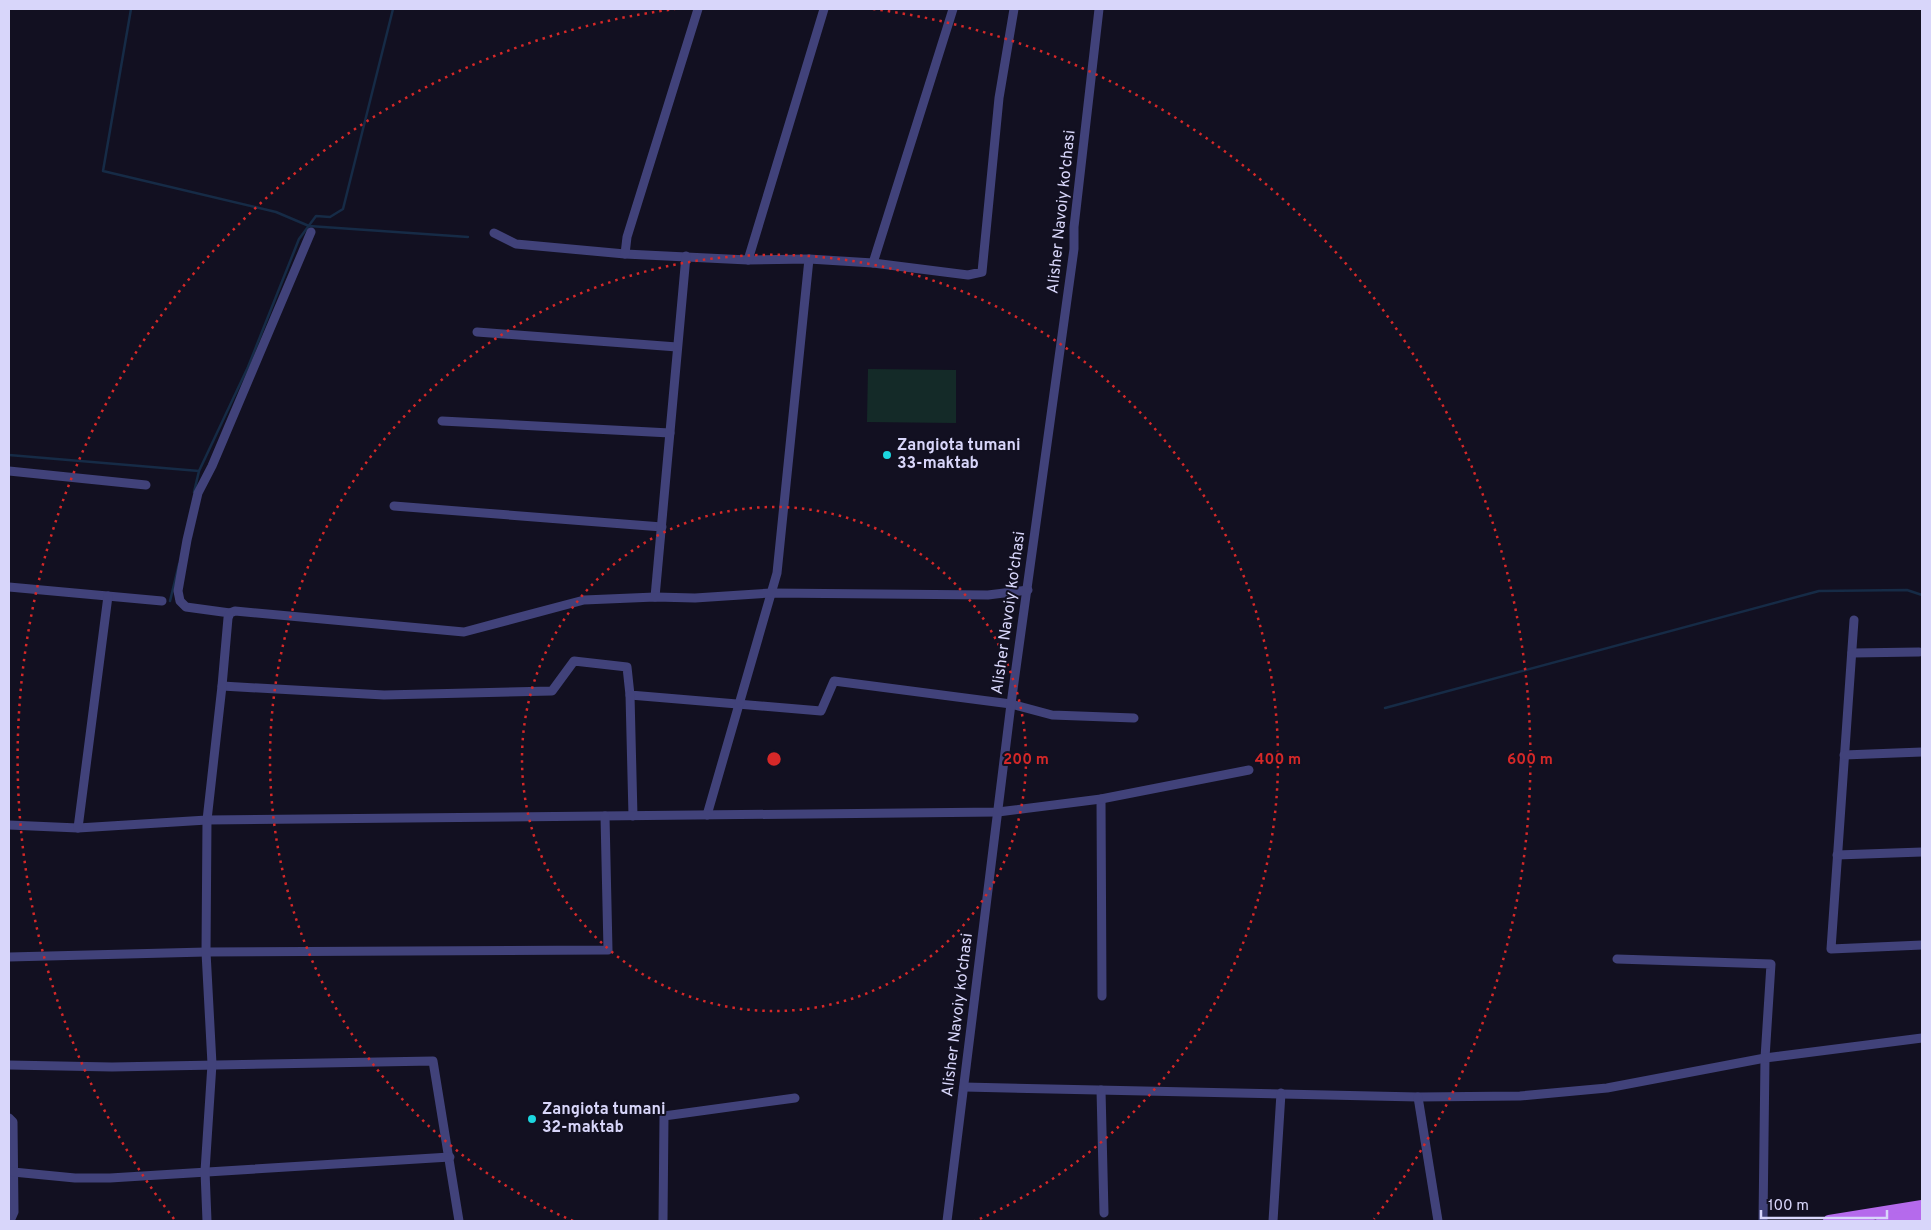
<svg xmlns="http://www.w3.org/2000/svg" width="1931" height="1230" viewBox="0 0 1931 1230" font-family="Overpass,sans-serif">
<rect width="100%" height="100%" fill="#121021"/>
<polygon fill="#142a28" points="868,369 956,370 956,423 867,422"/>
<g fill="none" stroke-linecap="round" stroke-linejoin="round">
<g stroke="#162b46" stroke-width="2.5">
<polyline points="131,9 103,171 276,212 309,226 468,237"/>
<polyline points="9,455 199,471"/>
<polyline points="194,492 199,471 248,367 299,239 316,216 330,217 343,209 393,9"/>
<polyline points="170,601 179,564"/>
<polyline points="1385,708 1819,591 1907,590 1922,595"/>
</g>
<g stroke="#41427a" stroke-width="9">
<polyline points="494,233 516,244 625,254 748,260 809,259 873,263 968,275 982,272 999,98 1014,9"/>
<polyline points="625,254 627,237 698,9"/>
<polyline points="748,260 824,9"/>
<polyline points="873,263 953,9"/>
<polyline points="477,332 677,347"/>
<polyline points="442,421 670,433"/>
<polyline points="9,471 146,485"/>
<polyline points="394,506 662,527"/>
<polyline points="9,587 162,601"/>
<polyline points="655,597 686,256"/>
<polyline points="230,613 186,607 180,601 178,591 187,540 198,493 212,466 311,232"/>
<polyline points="1854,620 1831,949 1922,945"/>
<polyline points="1852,653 1919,652"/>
<polyline points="222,686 384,695 552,691 574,661 627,667 630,695 821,711 834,681 1011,704 1052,715 1134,718"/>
<polyline points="630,695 633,816"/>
<polyline points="1844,755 1922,752"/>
<polyline points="1101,799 1102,996"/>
<polyline points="707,815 777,573 809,259"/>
<polyline points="9,825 78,828 207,820 998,812 1101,799 1249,770"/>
<polyline points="78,828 108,596"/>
<polyline points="1837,855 1922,852"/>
<polyline points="9,957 206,952 608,950 605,816"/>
<polyline points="1617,959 1771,964 1765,1058 1763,1221"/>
<polyline points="9,1065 112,1067 433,1061 459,1221"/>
<polyline points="964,1087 1418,1097 1520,1096 1607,1088 1765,1058 1922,1038"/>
<polyline points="1101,1090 1104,1213"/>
<polyline points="1418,1097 1438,1221"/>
<polyline points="9,1118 13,1122 14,1212 10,1221"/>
<polyline points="13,1172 75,1178 110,1178 450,1157"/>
<polyline points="207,1221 205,1171 212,1064 206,952 207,820 222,686 228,618 230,613 235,611 464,632 584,600 655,597 695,598 771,593 988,595 1028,590"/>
<polyline points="663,1221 664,1116 795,1098"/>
<polyline points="947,1221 1011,704 1074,249 1074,227 1099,9"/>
<polyline points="1273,1221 1281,1093"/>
</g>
<g stroke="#b56aec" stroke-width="12">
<polyline points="1829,1221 1922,1206"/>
<polyline points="1882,1221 1922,1215"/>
</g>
</g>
<g fill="none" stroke="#d62828" stroke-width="2.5" stroke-dasharray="2.5 5">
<circle cx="774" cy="759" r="252"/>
<path d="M573 1221A504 504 0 1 1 975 1221"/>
<path d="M174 1219A756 756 0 0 1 675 9M873 9A756 756 0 0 1 1374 1219"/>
</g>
<g fill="#1cd6df" stroke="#121021" stroke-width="2">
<circle cx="887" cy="455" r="5"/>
<circle cx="532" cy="1119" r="5"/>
</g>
<g text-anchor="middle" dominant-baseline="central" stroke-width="4" stroke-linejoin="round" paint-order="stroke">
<g font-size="16" fill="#d8d6fa" stroke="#121021">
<text transform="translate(1062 212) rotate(-84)">Alisher Navoiy ko'chasi</text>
<text transform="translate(1009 613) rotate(-82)">Alisher Navoiy ko'chasi</text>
<text transform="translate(958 1015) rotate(-83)">Alisher Navoiy ko'chasi</text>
</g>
<g font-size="16" font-weight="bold" fill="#d8d6fa" stroke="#121021" text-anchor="start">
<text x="897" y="446">Zangiota tumani<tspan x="897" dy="18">33-maktab</tspan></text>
<text x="542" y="1110">Zangiota tumani<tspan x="542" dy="18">32-maktab</tspan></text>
</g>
</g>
<circle cx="774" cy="759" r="8" fill="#d62828" stroke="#121021" stroke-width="2.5"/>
<g font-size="15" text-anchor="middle" font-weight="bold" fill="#d62828" stroke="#121021" stroke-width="4" stroke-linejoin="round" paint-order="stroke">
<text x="1026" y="764">200 m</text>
<text x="1278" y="764">400 m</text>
<text x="1530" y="764">600 m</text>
</g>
<rect width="1931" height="1230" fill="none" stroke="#d8d6fa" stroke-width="20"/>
<path d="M1761 1210v8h126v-8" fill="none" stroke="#d8d6fa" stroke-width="2.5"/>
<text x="1768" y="1210" font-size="15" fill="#d8d6fa" stroke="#121021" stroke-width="4" paint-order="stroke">100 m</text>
</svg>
